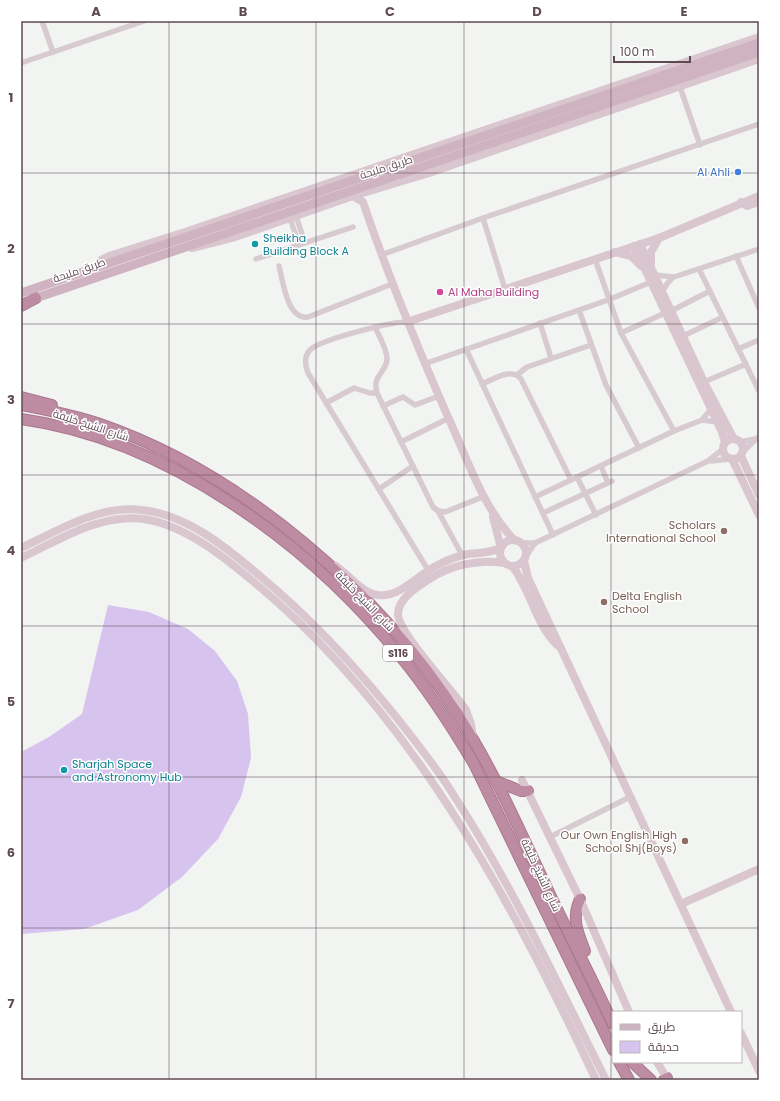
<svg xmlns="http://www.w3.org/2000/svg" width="780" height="1101" viewBox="0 0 780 1101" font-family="Poppins,Cairo,sans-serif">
<rect width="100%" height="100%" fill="#f2f4f2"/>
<polygon fill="#d6c4ef" points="108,605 149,612 188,629 215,651 237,681 248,714 251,758 241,797 218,839 182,877 138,910 84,929 21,934 21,752 49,737 82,714"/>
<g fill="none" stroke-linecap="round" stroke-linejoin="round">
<defs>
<g id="highway">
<polyline points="21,306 36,298"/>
<polyline points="21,397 52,405"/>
<path d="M 21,405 C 47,410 74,415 100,424 C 242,473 380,592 460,718 C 494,771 519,829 546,886 C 568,933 592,978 613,1024"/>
<path d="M 21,419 C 167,439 310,544 401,657 C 428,690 452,727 474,764 L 613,1050"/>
<polyline points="496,781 521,791 528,791"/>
<path d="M 580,899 C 571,918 578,933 585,951"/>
<polyline points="619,1062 629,1080"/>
<polyline points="633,1063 651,1080"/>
<polyline points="664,1080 667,1078"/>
</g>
</defs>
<use href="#highway" stroke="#aa778d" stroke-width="12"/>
<g stroke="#d8cad1" stroke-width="5.5">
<polyline points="42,21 53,52"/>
<polyline points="21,63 144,21"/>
<polyline points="680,87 700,145"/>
<polyline points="296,216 305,243"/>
<polyline points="290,218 299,245"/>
<polyline points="483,218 505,289"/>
<polyline points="381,255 483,218 759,124"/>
<polyline points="736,256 759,308"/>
<polyline points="256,259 353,227"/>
<polyline points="595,259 621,333 674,431"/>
<path d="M 279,266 C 283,281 287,320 308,317 L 392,284"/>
<polyline points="699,269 759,391"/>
<polyline points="655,275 674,277 759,249"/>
<polyline points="662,292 667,284 673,277"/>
<polyline points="579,310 606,385 639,448"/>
<polyline points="671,311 710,291"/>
<path d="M 407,322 C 393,321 319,340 310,350 C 304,356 305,365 308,373 L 428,570"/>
<polyline points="540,323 551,358"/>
<path d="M 375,327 C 379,336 388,351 387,360 C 385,374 372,375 377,393 L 433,507 L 438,511 L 445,512 L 485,496"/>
<polyline points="621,333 665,313"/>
<polyline points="683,336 723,317"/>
<polyline points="466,349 553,535"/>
<polyline points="738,349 759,340"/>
<polyline points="424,364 608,300 651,282"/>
<polyline points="517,375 527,367 591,345"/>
<polyline points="704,382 746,364"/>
<path d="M 482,384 C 494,379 511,367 521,379 L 571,480"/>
<polyline points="326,403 354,388 370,393 377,393"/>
<polyline points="383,406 403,397 415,405 439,396"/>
<polyline points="702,420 717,422"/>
<polyline points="401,442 449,418"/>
<polyline points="740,442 755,439"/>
<polyline points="742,453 757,438"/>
<polyline points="711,461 730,459"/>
<polyline points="601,466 608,483"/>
<polyline points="577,477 596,515"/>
<polyline points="379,489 413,466"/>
<polyline points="535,497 674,431 702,420 711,409"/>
<polyline points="438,511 462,555"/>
<polyline points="543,513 612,481"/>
<polyline points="523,543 535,543 708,461 723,449"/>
<polyline points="527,555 535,543"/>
<polyline points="550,837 630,797"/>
</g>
<g stroke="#dac6ce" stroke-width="8">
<path d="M 353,196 L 363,202 C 388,276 417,346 448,417 C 467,458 482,506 514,540"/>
<polyline points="741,202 747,206 759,202"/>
<polyline points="640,244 704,382 734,439"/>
<polyline points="634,246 722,432 725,443"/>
<polyline points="192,248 235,237 353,196 429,173 759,59"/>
<polyline points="615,252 631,256 641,266"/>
<polyline points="651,263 651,252 659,238"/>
<polyline points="94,270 101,260 109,256 185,232 759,37"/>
<polyline points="407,322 659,238 759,196"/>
<circle cx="733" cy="449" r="10"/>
<polyline points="741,456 759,495"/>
<polyline points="732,459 759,515"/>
<circle cx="513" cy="553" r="13"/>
<path d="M 21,548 C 59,530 98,505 142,510 C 186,514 227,548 260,576 C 313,620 358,669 401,723 C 418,745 436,767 451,791 C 511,883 557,982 606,1080"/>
<path d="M 21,558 C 59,540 100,513 144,519 C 183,525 219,553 249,578 C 409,708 510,897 596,1080"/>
<polyline points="524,561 528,578 731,1012"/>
<path d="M 336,566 C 349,575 362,593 378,595 C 399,598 417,576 434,567 C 445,561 457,556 468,554 C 480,553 490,553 501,548 L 493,517"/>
<path d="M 513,567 C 531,591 535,623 557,645"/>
<path d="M 473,738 L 471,724 L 466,710 C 453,691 396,630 398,613 C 399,598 417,587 428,580 C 450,565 478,559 504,563"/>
<polyline points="522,780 580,899 629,1012"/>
<polyline points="681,904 759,869"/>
<polyline points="741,1033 759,1071"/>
<polyline points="657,1062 668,1080"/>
</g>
<g stroke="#cfb3c0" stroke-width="9">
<polyline points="21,293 759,43"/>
<polyline points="30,300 759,52"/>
</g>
<use href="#highway" stroke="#be8ca2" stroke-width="10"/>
</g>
<path fill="none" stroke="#5f4a54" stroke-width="1" stroke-opacity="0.55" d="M 169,21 L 169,1080M 316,21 L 316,1080M 464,21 L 464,1080M 611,21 L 611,1080M 21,173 L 759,173M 21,324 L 759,324M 21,475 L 759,475M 21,626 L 759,626M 21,777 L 759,777M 21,928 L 759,928"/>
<circle fill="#3f7fe0" stroke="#fff" stroke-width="1.5" cx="738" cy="172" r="4"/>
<g fill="#0f9aa8" stroke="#fff" stroke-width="1.5">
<circle cx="255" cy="244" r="4"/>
<circle cx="64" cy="770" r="4"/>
</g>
<circle fill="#d1479c" stroke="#fff" stroke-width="1.5" cx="440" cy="292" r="4"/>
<g fill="#8d6e63" stroke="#fff" stroke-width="1.5">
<circle cx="724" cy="531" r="4"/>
<circle cx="604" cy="602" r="4"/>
<circle cx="685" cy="841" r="4"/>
</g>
<g text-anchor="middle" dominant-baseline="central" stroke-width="3" stroke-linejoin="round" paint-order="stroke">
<rect fill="#fff" stroke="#8f8087" stroke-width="1" x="383" y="645" width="30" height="16" rx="3"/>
<g font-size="10" font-weight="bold" fill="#5f4a54">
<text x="398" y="653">S116</text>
</g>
<g font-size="11" fill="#5f4a54" stroke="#fff">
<text transform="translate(386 167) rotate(-18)">طريق مليحة</text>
<text transform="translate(79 270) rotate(-19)">طريق مليحة</text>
<text transform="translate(91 425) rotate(18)">شارع الشيخ خليفة</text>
<text transform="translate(365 601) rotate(46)">شارع الشيخ خليفة</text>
<text transform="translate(541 875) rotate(65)">شارع الشيخ خليفة</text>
</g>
<g font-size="11" fill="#366cbe" stroke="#fff" text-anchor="end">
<text x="730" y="172">Al Ahli</text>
</g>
<g font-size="11" fill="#0d838f" stroke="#fff" text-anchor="start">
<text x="263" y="238">Sheikha<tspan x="263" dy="13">Building Block A</tspan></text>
<text x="72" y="764">Sharjah Space<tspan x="72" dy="13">and Astronomy Hub</tspan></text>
</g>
<g font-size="11" fill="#b23c85" stroke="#fff" text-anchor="start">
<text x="448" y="292">Al Maha Building</text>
</g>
<g font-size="11" fill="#785e54" stroke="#fff" text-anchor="end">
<text x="716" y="525">Scholars<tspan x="716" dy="13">International School</tspan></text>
<text x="612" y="596" text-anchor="start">Delta English<tspan x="612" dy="13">School</tspan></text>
<text x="677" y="835">Our Own English High<tspan x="677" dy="13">School Shj(Boys)</tspan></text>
</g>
</g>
<rect width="780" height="1101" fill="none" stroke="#ffffff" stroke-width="44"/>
<rect x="612" y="1011" width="130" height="52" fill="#ffffff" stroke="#bfb7bb"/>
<rect x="620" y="1024" width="20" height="6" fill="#cfb3c0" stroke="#bfb7bb"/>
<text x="648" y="1031" font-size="12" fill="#5f4a54">طريق</text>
<rect x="620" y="1041" width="20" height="12" fill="#d6c4ef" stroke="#bfb7bb"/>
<text x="648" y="1051" font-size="12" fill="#5f4a54">حديقة</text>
<path d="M614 56v6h76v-6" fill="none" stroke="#5f4a54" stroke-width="2"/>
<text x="620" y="56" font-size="12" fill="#5f4a54" stroke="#ffffff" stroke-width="3" paint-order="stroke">100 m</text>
<rect x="22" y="22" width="736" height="1057" fill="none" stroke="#5f4a54" stroke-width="1.5"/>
<g font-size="13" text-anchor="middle" font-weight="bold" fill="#5f4a54">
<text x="96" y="16">A</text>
<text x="243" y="16">B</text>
<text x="390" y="16">C</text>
<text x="537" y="16">D</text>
<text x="684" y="16">E</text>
<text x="11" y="102">1</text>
<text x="11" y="253">2</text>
<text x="11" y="404">3</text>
<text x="11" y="555">4</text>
<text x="11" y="706">5</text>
<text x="11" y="857">6</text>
<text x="11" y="1008">7</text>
</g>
</svg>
